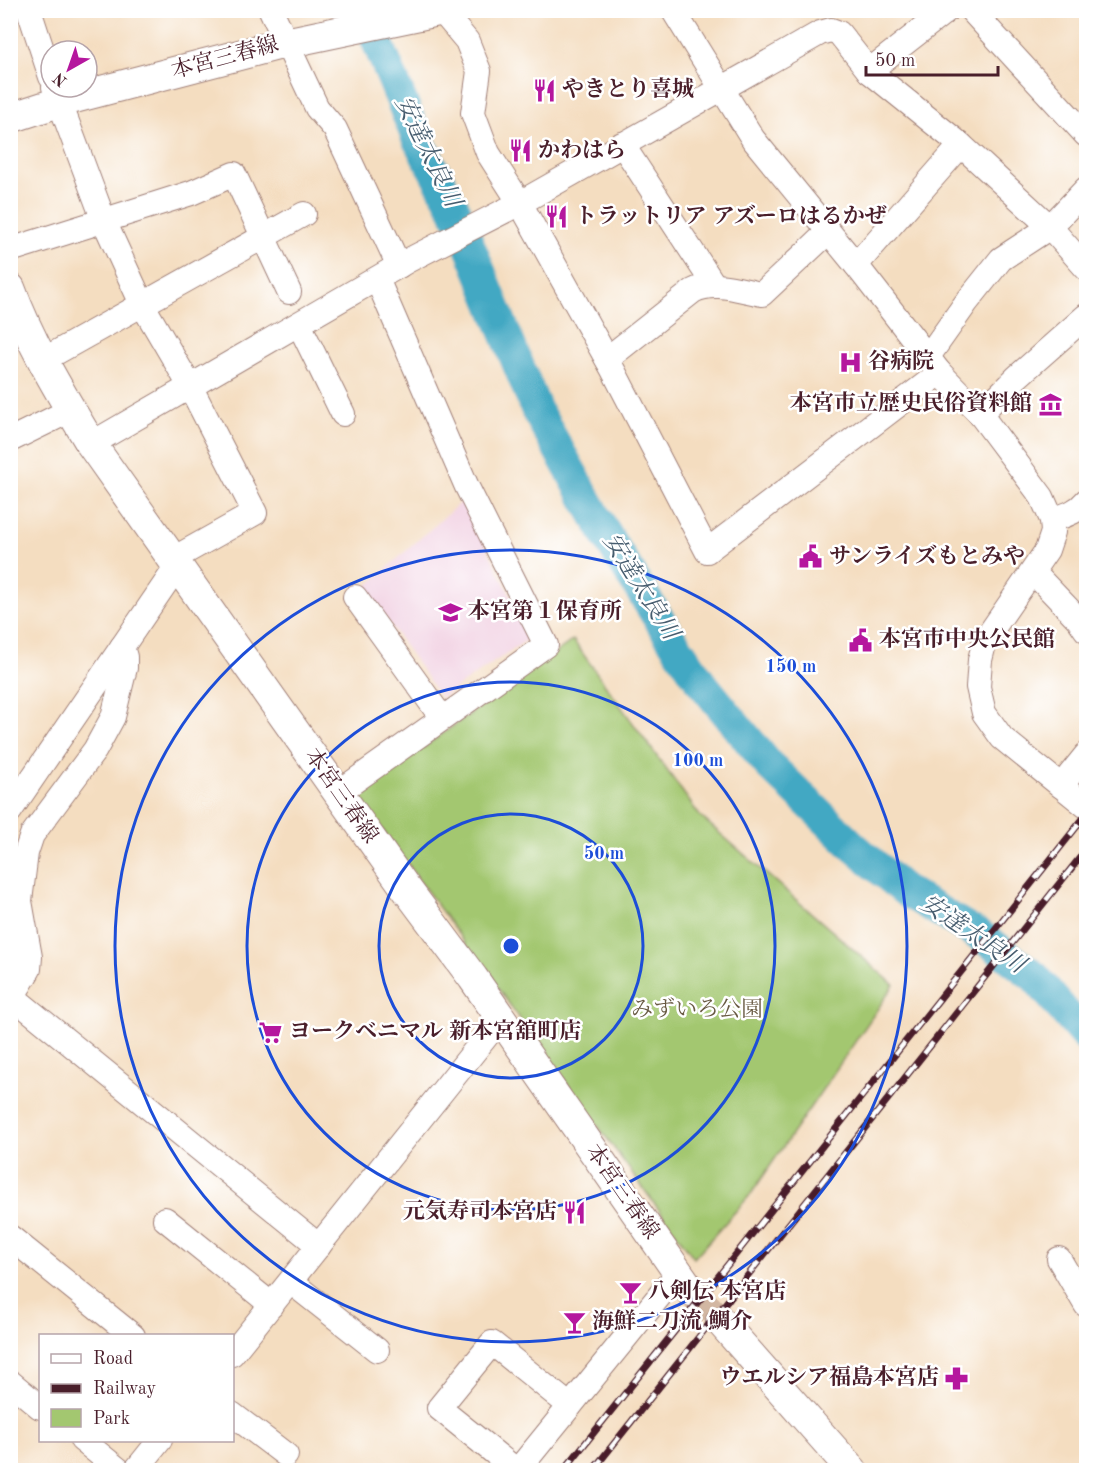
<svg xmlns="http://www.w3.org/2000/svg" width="1097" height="1481" viewBox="0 0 1097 1481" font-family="'Old Standard TT','Noto Serif JP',serif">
<rect width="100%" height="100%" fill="#fff"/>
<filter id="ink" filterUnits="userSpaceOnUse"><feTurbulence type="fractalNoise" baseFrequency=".0167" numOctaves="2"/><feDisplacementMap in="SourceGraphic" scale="12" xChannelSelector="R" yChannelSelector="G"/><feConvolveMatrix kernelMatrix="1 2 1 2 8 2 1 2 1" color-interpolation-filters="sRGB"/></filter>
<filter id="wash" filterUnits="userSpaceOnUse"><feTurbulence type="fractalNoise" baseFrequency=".008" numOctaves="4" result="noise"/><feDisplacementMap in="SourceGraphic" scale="24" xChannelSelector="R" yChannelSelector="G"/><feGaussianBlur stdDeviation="1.35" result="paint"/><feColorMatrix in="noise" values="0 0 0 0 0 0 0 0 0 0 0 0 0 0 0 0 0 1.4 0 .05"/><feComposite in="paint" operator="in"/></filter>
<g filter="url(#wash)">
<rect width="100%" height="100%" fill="#f4ddc0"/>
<polygon fill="#f1d0e2" points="463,500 531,637 441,698 365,588"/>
<polygon fill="#a3c770" stroke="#76734e" stroke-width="1.5" points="573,640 700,816 894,985 751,1194 694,1258 357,795"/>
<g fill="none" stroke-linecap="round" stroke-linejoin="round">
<polyline stroke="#43a8c3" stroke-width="32" points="364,10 417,138 455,210 537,411 608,538 665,629 701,682 768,764 853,846 904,890 987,940 1035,977 1086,1037"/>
</g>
</g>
<g filter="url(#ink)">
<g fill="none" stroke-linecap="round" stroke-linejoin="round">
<polyline stroke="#d2b7a2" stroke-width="30" stroke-dasharray="30 15" stroke-linecap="butt" points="691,1291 721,1322"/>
<defs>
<g id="minor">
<polyline points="29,10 51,77"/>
<polyline points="271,10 317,108 335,129 399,266"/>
<polyline points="441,10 467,41 479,71 473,113 488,153 520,203 613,370 707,551 940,373"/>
<polyline points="673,10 753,139 856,265 940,373 980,414 1042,497 1052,520 1053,532 1047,550 985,640 980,660 978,687 984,713 1002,738 1086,806"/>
<polyline points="971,10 1086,135"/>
<polyline points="869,71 947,10"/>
<polyline points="54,87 104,221 142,304 190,386 255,513 173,559"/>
<polyline points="622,144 714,285"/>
<polyline points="961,145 1050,227 1086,268"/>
<polyline points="10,250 191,193 234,174 289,292"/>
<polyline points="299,324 343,414"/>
<polyline points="927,358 966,303 1001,259 1050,227 1086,189"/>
<path d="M 607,359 L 693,291 C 714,280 739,290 762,294 L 828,232"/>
<polyline points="43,360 304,214"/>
<polyline points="980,414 1017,377 1086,316"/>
<polyline points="10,440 71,410"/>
<polyline points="91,444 407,261 520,203 820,33 831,30 839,33 869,71 961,145 856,265"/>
<path d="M 1052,520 C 1066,515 1077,512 1086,501"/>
<polyline points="1033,572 1079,620 1086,630"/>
<polyline points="355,597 442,718"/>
<polyline points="1061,786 1086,755"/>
<polyline points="339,792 546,645 467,487 377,279"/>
<polyline points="10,811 178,565"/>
<polyline points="13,997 319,1246"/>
<polyline points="10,1001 29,969 30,957 20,901 26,853 32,835 95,750 113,717 125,668 125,657 122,647"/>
<polyline points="165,1219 272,1305"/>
<polyline points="10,1237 133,1336"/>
<polyline points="1059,1259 1086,1305"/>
<polyline points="291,1282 377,1350"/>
<polyline points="232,1354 501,1018"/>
<polyline points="10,1382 40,1407"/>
<polyline points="232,1414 286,1455"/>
<polyline points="82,1440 119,1470"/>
<polyline points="136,1470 160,1440"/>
<polyline points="516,1470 439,1408 492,1343 570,1406"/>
<polyline points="518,1470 678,1273"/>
</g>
<g id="major">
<polyline points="10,118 59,102 285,43 443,10"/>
<path d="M 10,288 C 30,343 61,394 91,444 L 405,887 L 473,978 L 691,1291"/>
<polyline points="721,1322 852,1470"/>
</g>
</defs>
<use href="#minor" stroke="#9f7e76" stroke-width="26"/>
<use href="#major" stroke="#9f7e76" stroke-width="32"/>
<use href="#minor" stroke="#fff" stroke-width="24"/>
<use href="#major" stroke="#fff" stroke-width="30"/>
<defs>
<g id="rail">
<polyline points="564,1470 1086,815"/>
<polyline points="593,1470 1086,850"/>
</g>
</defs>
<use href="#rail" stroke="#4a1f2b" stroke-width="7"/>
<use href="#rail" stroke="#fff" stroke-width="4.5" stroke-dasharray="14" stroke-linecap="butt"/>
</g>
</g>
<g fill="none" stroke="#1d4ed8" stroke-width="3">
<circle cx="511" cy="946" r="132"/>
<circle cx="511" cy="946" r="264"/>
<circle cx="511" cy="946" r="396"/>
</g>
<defs>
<symbol id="restaurant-bare" viewBox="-9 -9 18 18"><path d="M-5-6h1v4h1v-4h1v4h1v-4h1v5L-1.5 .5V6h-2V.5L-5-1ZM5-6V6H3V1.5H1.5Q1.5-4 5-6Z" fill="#b5179e" stroke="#fff" stroke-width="2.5" paint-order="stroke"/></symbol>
<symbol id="hospital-bare" viewBox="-9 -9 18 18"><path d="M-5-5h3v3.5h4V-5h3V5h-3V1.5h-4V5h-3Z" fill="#b5179e" stroke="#fff" stroke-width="2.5" paint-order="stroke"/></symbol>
<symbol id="museum-bare" viewBox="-9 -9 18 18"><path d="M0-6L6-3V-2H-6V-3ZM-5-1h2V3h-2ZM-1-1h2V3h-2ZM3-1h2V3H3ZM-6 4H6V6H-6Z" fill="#b5179e" stroke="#fff" stroke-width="2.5" paint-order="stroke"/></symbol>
<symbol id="civic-bare" viewBox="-9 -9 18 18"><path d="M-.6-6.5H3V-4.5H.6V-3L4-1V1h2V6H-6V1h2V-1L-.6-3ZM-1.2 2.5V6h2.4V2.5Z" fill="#b5179e" stroke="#fff" stroke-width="2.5" paint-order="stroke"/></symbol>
<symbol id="school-bare" viewBox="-9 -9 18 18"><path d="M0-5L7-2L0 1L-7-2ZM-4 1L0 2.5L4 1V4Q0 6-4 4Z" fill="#b5179e" stroke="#fff" stroke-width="2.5" paint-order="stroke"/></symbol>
<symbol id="supermarket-bare" viewBox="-9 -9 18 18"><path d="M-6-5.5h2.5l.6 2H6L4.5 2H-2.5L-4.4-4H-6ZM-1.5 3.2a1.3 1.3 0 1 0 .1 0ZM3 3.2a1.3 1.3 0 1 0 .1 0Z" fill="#b5179e" stroke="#fff" stroke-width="2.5" paint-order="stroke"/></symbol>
<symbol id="bar-bare" viewBox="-9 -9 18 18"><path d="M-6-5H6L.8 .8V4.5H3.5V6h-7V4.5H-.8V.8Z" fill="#b5179e" stroke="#fff" stroke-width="2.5" paint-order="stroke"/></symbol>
<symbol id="pharmacy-bare" viewBox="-9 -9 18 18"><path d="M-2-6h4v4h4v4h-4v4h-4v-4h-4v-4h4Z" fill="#b5179e" stroke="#fff" stroke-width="2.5" paint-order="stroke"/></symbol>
</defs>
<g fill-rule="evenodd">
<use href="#restaurant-bare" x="528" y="74" width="33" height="33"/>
<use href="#restaurant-bare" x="504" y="134" width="33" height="33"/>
<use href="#restaurant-bare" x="540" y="200" width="33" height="33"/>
<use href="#hospital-bare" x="834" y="346" width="33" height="33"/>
<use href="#museum-bare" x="1034" y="388" width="33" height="33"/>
<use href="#civic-bare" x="794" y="540" width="33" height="33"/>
<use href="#school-bare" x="434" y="596" width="33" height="33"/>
<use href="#civic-bare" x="844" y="624" width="33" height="33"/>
<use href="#supermarket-bare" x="254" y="1016" width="33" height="33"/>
<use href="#restaurant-bare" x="558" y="1196" width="33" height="33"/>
<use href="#bar-bare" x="614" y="1276" width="33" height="33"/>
<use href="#bar-bare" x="558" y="1306" width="33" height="33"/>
<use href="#pharmacy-bare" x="940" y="1362" width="33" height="33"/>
</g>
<g text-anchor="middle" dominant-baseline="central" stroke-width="5" stroke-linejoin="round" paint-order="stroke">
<g font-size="22" fill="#4a1f2b" stroke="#fff">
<text transform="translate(225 58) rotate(-15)">本宮三春線</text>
<text transform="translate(341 796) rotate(55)">本宮三春線</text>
<text transform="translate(622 1192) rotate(55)">本宮三春線</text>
</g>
<g font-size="22" font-weight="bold" fill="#4a1f2b" stroke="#fff" text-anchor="start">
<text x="562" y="90">やきとり喜城</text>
<text x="538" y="151">かわはら</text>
<text x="575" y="217">トラットリア アズーロはるかぜ</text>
<text x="868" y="362">谷病院</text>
<text x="1032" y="404" text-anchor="end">本宮市立歴史民俗資料館</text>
<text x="829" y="557">サンライズもとみや</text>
<text x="468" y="612">本宮第１保育所</text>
<text x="879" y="640">本宮市中央公民館</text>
<text x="289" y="1032">ヨークベニマル 新本宮舘町店</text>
<text x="557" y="1212" text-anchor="end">元気寿司本宮店</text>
<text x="648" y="1292">八剣伝 本宮店</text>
<text x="592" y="1322">海鮮二刀流 鯛介</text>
<text x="939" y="1378" text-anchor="end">ウエルシア福島本宮店</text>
</g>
<g font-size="22" fill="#695a43" stroke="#fff">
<text x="697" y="1010">みずいろ公園</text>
</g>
<g font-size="24" font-style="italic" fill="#475d6f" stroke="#fff">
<text transform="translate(427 152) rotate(64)">安達太良川</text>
<text transform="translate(640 587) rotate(58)">安達太良川</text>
<text transform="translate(972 935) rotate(34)">安達太良川</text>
</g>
</g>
<circle cx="511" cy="946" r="9" fill="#1d4ed8" stroke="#fff" stroke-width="3"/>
<g font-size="18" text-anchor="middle" font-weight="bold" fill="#1d4ed8" stroke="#fff" stroke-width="5" stroke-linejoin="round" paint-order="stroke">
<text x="791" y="672">150 m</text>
<text x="698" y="766">100 m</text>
<text x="604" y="859">50 m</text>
</g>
<rect width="1097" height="1481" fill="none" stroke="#fff" stroke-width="36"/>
<rect x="39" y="1334" width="195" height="108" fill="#ffffff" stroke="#b7a5aa" stroke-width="1.5"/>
<rect x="51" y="1354" width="30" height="9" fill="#ffffff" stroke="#b7a5aa" stroke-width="1.5"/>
<text x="93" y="1364" font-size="18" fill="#4a1f2b">Road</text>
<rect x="51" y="1384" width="30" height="9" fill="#4a1f2b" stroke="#b7a5aa" stroke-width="1.5"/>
<text x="93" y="1394" font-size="18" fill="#4a1f2b">Railway</text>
<rect x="51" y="1409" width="30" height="18" fill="#a3c770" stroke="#b7a5aa" stroke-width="1.5"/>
<text x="93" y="1424" font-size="18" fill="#4a1f2b">Park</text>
<g transform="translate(69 69) rotate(220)"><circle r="28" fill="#ffffff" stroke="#b7a5aa" stroke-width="1.5"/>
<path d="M0-4.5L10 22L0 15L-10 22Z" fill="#b5179e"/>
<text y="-9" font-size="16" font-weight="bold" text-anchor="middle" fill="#4a1f2b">N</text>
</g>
<path d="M866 66v9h132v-9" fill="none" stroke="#4a1f2b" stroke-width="3"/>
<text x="875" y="66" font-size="18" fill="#4a1f2b" stroke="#ffffff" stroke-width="4.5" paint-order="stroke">50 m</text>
</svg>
